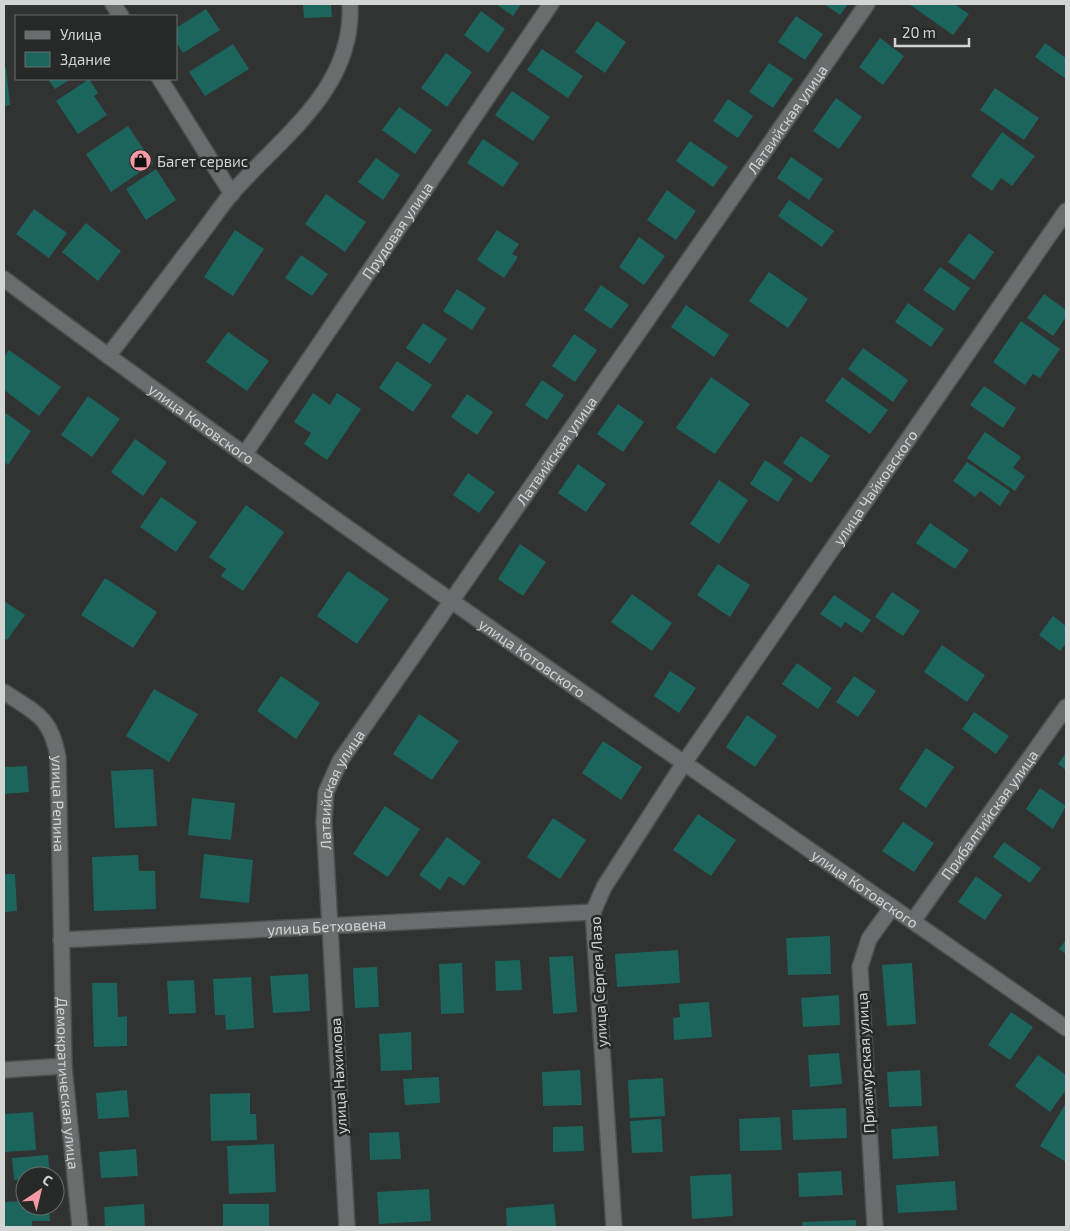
<svg xmlns="http://www.w3.org/2000/svg" width="1070" height="1231" viewBox="0 0 1070 1231" font-family="'Exo 2',sans-serif">
<rect width="100%" height="100%" fill="#303332"/>
<g fill="#1c655c">
<polygon points="303,4 331,4 332,17 304,18"/>
<polygon points="496,4 521,4 513,16"/>
<polygon points="824,4 848,4 840,15"/>
<polygon points="909,4 954,4 969,14 953,35"/>
<polygon points="206,9 220,30 183,53 176,42 176,28"/>
<polygon points="481,11 505,29 488,53 464,35"/>
<polygon points="796,16 823,34 805,60 778,42"/>
<polygon points="597,21 626,42 605,73 575,52"/>
<polygon points="880,38 904,56 883,85 859,67"/>
<polygon points="1045,43 1066,58 1066,79 1035,57"/>
<polygon points="233,44 249,69 205,96 189,72"/>
<polygon points="542,49 583,76 568,98 527,70"/>
<polygon points="446,53 472,72 447,107 421,88"/>
<polygon points="769,63 793,79 773,108 749,92"/>
<polygon points="4,68 6,68 10,105 4,106"/>
<polygon points="48,79 71,79 55,89"/>
<polygon points="89,79 98,93 94,96 107,115 78,134 56,101"/>
<polygon points="995,88 1039,118 1024,140 980,110"/>
<polygon points="512,91 550,117 533,141 495,115"/>
<polygon points="836,98 862,117 839,149 813,131"/>
<polygon points="728,99 753,116 738,138 713,121"/>
<polygon points="399,107 432,130 415,154 382,130"/>
<polygon points="128,126 153,163 111,192 86,154"/>
<polygon points="1002,132 1035,156 1012,186 1001,178 992,191 971,176"/>
<polygon points="483,139 519,163 503,187 467,163"/>
<polygon points="690,141 728,167 713,187 676,161"/>
<polygon points="791,157 823,179 809,200 777,178"/>
<polygon points="376,158 400,175 383,200 358,182"/>
<polygon points="156,169 176,200 146,220 126,189"/>
<polygon points="667,190 696,211 676,240 647,220"/>
<polygon points="326,194 366,222 345,252 305,224"/>
<polygon points="789,200 834,231 822,247 778,216"/>
<polygon points="34,209 67,233 49,258 16,234"/>
<polygon points="86,223 121,251 98,281 62,252"/>
<polygon points="235,230 264,249 233,296 204,277"/>
<polygon points="497,230 519,244 512,254 518,257 504,278 477,260"/>
<polygon points="969,233 994,252 974,280 948,262"/>
<polygon points="639,237 665,256 644,285 619,267"/>
<polygon points="301,255 328,274 312,296 285,278"/>
<polygon points="940,267 970,288 954,311 923,290"/>
<polygon points="769,272 808,299 788,328 749,301"/>
<polygon points="601,285 629,305 611,329 584,310"/>
<polygon points="457,289 486,308 472,330 443,311"/>
<polygon points="1044,294 1066,310 1066,317 1053,336 1027,318"/>
<polygon points="908,303 944,329 931,347 895,322"/>
<polygon points="686,305 729,335 714,357 671,327"/>
<polygon points="1021,321 1060,349 1040,378 1033,374 1025,385 993,362"/>
<polygon points="423,323 447,339 430,364 406,348"/>
<polygon points="228,332 269,361 247,391 206,362"/>
<polygon points="574,334 597,350 575,382 552,366"/>
<polygon points="863,348 908,380 893,402 848,369"/>
<polygon points="9,350 61,387 39,416 4,390 4,357"/>
<polygon points="397,361 432,385 413,412 379,388"/>
<polygon points="711,377 750,404 715,454 676,428"/>
<polygon points="842,377 888,410 870,434 825,401"/>
<polygon points="542,380 564,395 547,420 525,405"/>
<polygon points="984,386 1016,408 1003,428 970,405"/>
<polygon points="313,393 330,405 337,393 361,409 327,460 304,444 311,433 294,422"/>
<polygon points="467,394 493,412 477,435 451,417"/>
<polygon points="88,396 120,419 92,457 61,435"/>
<polygon points="618,404 644,422 623,452 597,434"/>
<polygon points="4,412 31,431 8,465 4,462"/>
<polygon points="985,432 1021,457 1013,468 1025,476 1015,491 967,458"/>
<polygon points="801,436 830,456 811,483 783,463"/>
<polygon points="135,439 167,462 143,496 111,472"/>
<polygon points="765,460 793,479 778,502 750,484"/>
<polygon points="967,462 1010,491 1000,506 980,491 975,497 953,481"/>
<polygon points="578,464 606,484 586,512 558,493"/>
<polygon points="468,473 495,492 479,513 453,495"/>
<polygon points="719,480 748,500 719,544 690,524"/>
<polygon points="161,497 197,522 176,552 140,527"/>
<polygon points="246,505 284,532 243,591 221,576 226,569 209,557"/>
<polygon points="930,523 969,550 955,569 916,543"/>
<polygon points="520,544 546,562 523,596 498,579"/>
<polygon points="718,564 750,585 730,617 697,595"/>
<polygon points="348,571 389,599 357,644 317,616"/>
<polygon points="105,578 157,612 133,648 81,615"/>
<polygon points="892,592 920,611 903,636 875,617"/>
<polygon points="632,594 672,623 652,651 611,622"/>
<polygon points="834,595 871,620 862,633 845,622 841,628 820,614"/>
<polygon points="4,601 25,615 7,640 4,638"/>
<polygon points="1053,616 1066,626 1066,643 1060,651 1039,635"/>
<polygon points="942,645 985,675 967,702 924,672"/>
<polygon points="797,663 832,688 818,709 782,684"/>
<polygon points="670,671 696,688 679,713 654,696"/>
<polygon points="281,676 320,703 296,739 257,711"/>
<polygon points="854,676 876,691 858,717 836,702"/>
<polygon points="154,689 198,714 169,762 126,736"/>
<polygon points="974,712 1009,736 996,754 962,729"/>
<polygon points="419,714 459,741 432,780 393,754"/>
<polygon points="747,715 777,736 755,767 726,747"/>
<polygon points="603,741 642,767 621,800 582,773"/>
<polygon points="926,748 954,767 926,808 899,789"/>
<polygon points="1066,753 1066,770 1058,764"/>
<polygon points="27,766 29,792 4,794 4,767"/>
<polygon points="153,769 157,826 115,828 111,771"/>
<polygon points="1040,788 1066,806 1053,829 1026,809"/>
<polygon points="192,798 235,803 231,840 188,835"/>
<polygon points="385,806 420,829 388,877 353,854"/>
<polygon points="698,814 736,840 711,876 673,850"/>
<polygon points="553,818 586,840 560,879 527,857"/>
<polygon points="903,822 934,843 914,872 882,851"/>
<polygon points="447,837 481,862 464,886 449,876 440,890 419,875"/>
<polygon points="1004,842 1041,868 1030,883 993,857"/>
<polygon points="204,854 253,860 249,903 200,898"/>
<polygon points="138,855 139,871 155,871 156,909 94,911 92,857"/>
<polygon points="4,874 15,874 17,911 4,912"/>
<polygon points="976,876 1002,895 985,920 958,902"/>
<polygon points="830,936 831,974 788,975 786,938"/>
<polygon points="1066,940 1066,954 1059,949"/>
<polygon points="678,950 680,983 617,987 615,954"/>
<polygon points="573,956 577,1012 553,1014 549,957"/>
<polygon points="520,960 522,990 496,991 495,961"/>
<polygon points="462,963 464,1013 441,1014 439,964"/>
<polygon points="912,963 916,1024 887,1026 882,965"/>
<polygon points="377,967 379,1007 355,1008 353,968"/>
<polygon points="308,974 310,1011 273,1013 270,976"/>
<polygon points="251,977 254,1028 226,1030 225,1015 215,1015 213,979"/>
<polygon points="194,980 196,1013 169,1014 167,981"/>
<polygon points="92,983 117,983 118,1017 127,1016 127,1046 94,1047"/>
<polygon points="839,995 840,1025 803,1027 801,998"/>
<polygon points="709,1002 712,1037 674,1040 673,1018 680,1017 679,1004"/>
<polygon points="1011,1012 1033,1027 1010,1060 988,1045"/>
<polygon points="411,1032 412,1070 381,1071 379,1034"/>
<polygon points="839,1053 842,1084 810,1087 808,1055"/>
<polygon points="1038,1055 1066,1075 1066,1090 1050,1112 1015,1086"/>
<polygon points="580,1070 582,1105 543,1106 542,1072"/>
<polygon points="920,1070 922,1106 889,1107 887,1072"/>
<polygon points="439,1077 440,1103 405,1105 403,1079"/>
<polygon points="663,1078 665,1116 630,1118 628,1080"/>
<polygon points="127,1090 129,1117 98,1119 96,1093"/>
<polygon points="250,1093 250,1114 256,1114 257,1140 211,1141 210,1094"/>
<polygon points="1066,1103 1066,1162 1040,1146"/>
<polygon points="846,1108 847,1138 793,1140 792,1110"/>
<polygon points="33,1112 36,1150 4,1152 4,1114"/>
<polygon points="780,1117 782,1150 740,1151 739,1119"/>
<polygon points="661,1119 663,1152 632,1153 630,1121"/>
<polygon points="583,1126 584,1151 553,1152 553,1127"/>
<polygon points="937,1126 939,1156 893,1159 891,1129"/>
<polygon points="399,1132 401,1159 370,1160 369,1133"/>
<polygon points="274,1144 276,1192 229,1194 227,1146"/>
<polygon points="136,1149 138,1176 101,1178 99,1152"/>
<polygon points="48,1155 50,1176 25,1176 25,1179 14,1180 12,1158"/>
<polygon points="841,1171 843,1195 799,1197 798,1173"/>
<polygon points="731,1174 733,1216 692,1219 690,1176"/>
<polygon points="955,1181 957,1210 898,1213 896,1185"/>
<polygon points="429,1189 431,1221 379,1224 377,1192"/>
<polygon points="25,1201 25,1206 49,1206 50,1221 32,1221 32,1227 4,1227 4,1202"/>
<polygon points="144,1204 145,1227 105,1227 104,1207"/>
<rect x="223" y="1204" width="46" height="23"/>
<polygon points="554,1204 556,1227 507,1227 506,1208"/>
<polygon points="856,1220 856,1227 803,1227 802,1222"/>
</g>
<g fill="none" stroke-linecap="round" stroke-linejoin="round">
<defs>
<g id="minor">
<polyline points="113,4 121,16"/>
<polyline points="160,79 232,194"/>
<path id="s1" d="M 4,279 C 352,538 711,780 1066,1028"/>
<path d="M 108,356 C 136,320 163,284 191,247 C 205,230 218,210 232,193 C 282,136 354,89 350,4"/>
<path id="s2" d="M 244,455 L 551,4"/>
<path id="s3" d="M 4,692 C 36,713 51,717 58,757 L 64,1066 L 80,1227"/>
<path id="s4" d="M 913,921 L 1066,707"/>
<path id="s5" d="M 61,940 L 593,912"/>
<polyline points="4,1070 64,1066"/>
<path id="s6" d="M 347,1227 L 324,821 L 326,792 L 340,761 L 867,4"/>
<path id="s7" d="M 614,1227 L 593,912 L 604,887 L 684,763 L 1066,211"/>
<polyline points="875,1227 860,967 869,939 892,907"/>
</g>
</defs>
<use href="#minor" stroke="#4c4f4e" stroke-width="18"/>
<use href="#minor" stroke="#6a6d6d" stroke-width="15"/>
</g>
<defs>
<symbol id="shop-disc" viewBox="-11 -11 22 22"><circle r="9.5" fill="#f49aa6" stroke="#262928"/><path d="M-5-2.5h2.3a2.7 3.5 0 0 1 5.4 0H5L5.5 6h-11ZM-1.5-2.5h3a1.5 2.3 0 0 0-3 0Z" fill="#111"/></symbol>
</defs>
<g fill-rule="evenodd">
<use href="#shop-disc" x="128" y="148" width="25" height="25"/>
</g>
<g text-anchor="middle" dominant-baseline="central" stroke-width="5" stroke-linejoin="round" paint-order="stroke">
<g font-size="15" fill="#d3d5d5" stroke="#262928">
<text stroke="none"><textPath href="#s6" startOffset="1252">Латвийская улица</textPath></text>
<text stroke="none"><textPath href="#s2" startOffset="272">Прудовая улица</textPath></text>
<text stroke="none"><textPath href="#s1" startOffset="245">улица Котовского</textPath></text>
<text stroke="none"><textPath href="#s6" startOffset="848">Латвийская улица</textPath></text>
<text stroke="none"><textPath href="#s7" startOffset="826">улица Чайковского</textPath></text>
<text stroke="none"><textPath href="#s1" startOffset="650">улица Котовского</textPath></text>
<text stroke="none"><textPath href="#s6" startOffset="442">Латвийская улица</textPath></text>
<text stroke="none"><textPath href="#s3" startOffset="135">улица Репина</textPath></text>
<text stroke="none"><textPath href="#s4" startOffset="131">Прибалтийская улица</textPath></text>
<text stroke="none"><textPath href="#s1" startOffset="1055">улица Котовского</textPath></text>
<text stroke="none"><textPath href="#s5" startOffset="266">улица Бетховена</textPath></text>
<text transform="translate(598 982) rotate(-93)">улица Сергея Лазо</text>
<text transform="translate(865 1063) rotate(-93)">Приамурская улица</text>
<text transform="translate(338 1076) rotate(-93)">улица Нахимова</text>
<text stroke="none"><textPath href="#s3" startOffset="415">Демократическая улица</textPath></text>
</g>
<g font-size="15" fill="#d3d5d5" stroke="#262928" text-anchor="start">
<text x="157" y="161">Багет сервис</text>
</g>
</g>
<rect width="1070" height="1231" fill="none" stroke="#d3d5d5" stroke-width="10"/>
<rect x="15" y="15" width="162" height="65" fill="#262928" stroke="#6b6e6d"/>
<rect x="25" y="31" width="25" height="8" fill="#6a6d6d" stroke="#6b6e6d"/>
<text x="60" y="40" font-size="15" fill="#d3d5d5">Улица</text>
<rect x="25" y="52" width="25" height="15" fill="#1c655c" stroke="#6b6e6d"/>
<text x="60" y="65" font-size="15" fill="#d3d5d5">Здание</text>
<g transform="translate(40 1191) rotate(35)"><circle r="24" fill="#262928" stroke="#6b6e6d"/>
<path d="M0-4L9 19L0 12L-9 19Z" fill="#f49aa6"/>
<text y="-8" font-size="14" font-weight="bold" text-anchor="middle" fill="#d3d5d5">С</text>
</g>
<path d="M895 38v8h74v-8" fill="none" stroke="#d3d5d5" stroke-width="2.5"/>
<text x="902" y="38" font-size="15" fill="#d3d5d5" stroke="#262928" stroke-width="4" paint-order="stroke">20 m</text>
</svg>
